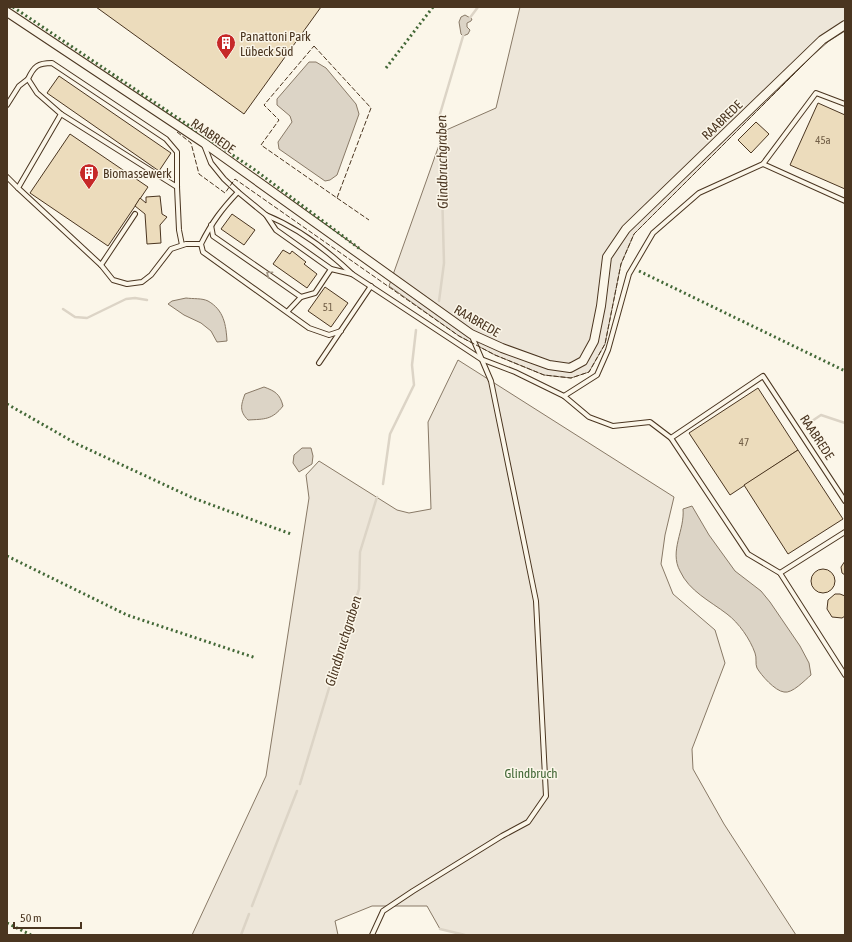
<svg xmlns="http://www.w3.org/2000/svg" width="852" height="942" viewBox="0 0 852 942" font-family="'Asap Condensed',sans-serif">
<rect width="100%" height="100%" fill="#fbf6e9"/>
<g fill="#ede6d9" stroke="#887966">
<polygon points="520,7 845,7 845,31 829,41 812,56 634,234 621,264 605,344 589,372 571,378 544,375 495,355 459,336 389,286 444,131 496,108"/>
<polygon points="458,360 674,497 665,535 661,564 673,594 715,630 725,663 692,749 693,769 724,824 796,935 465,935 440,929 427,906 372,906 335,921 338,935 192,935 266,776 309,498 306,475 319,461 397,510 409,513 431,509 428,422"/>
</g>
<g fill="#dcd4c6" stroke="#887966">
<polygon points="465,15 472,19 471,21 467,23 467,27 470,30 468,34 463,36 461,34 459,22 461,17"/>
<polygon points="309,62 316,62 326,68 356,104 359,114 337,175 330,180 325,181 279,149 278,142 292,122 290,116 277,105 277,99"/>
<path d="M 186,298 C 193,299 202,298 208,301 C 224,310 226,325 227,341 L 217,342 L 211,331 L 201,323 L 184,315 L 168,304 L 172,301 Z"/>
<path d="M 264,387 C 275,391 280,394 283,406 C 272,420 265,419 248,420 C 239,411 241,405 245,394 Z"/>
<polygon points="302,448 311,448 313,456 312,464 299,472 293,463 294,455"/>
<path d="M 692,506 L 709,535 L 735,571 L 761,591 L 770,602 L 800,646 L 809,663 L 811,675 C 805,680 792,694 784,692 C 775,691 761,675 757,668 C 755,664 757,658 755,653 C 750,639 739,623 727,614 C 710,601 689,591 680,571 C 669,551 685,530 683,509 Z"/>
</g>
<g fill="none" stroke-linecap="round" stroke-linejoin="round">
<g stroke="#dcd4c6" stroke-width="2.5">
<polyline points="469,19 478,7"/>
<polyline points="439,301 444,263 440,114 464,33"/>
<polyline points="63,309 75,317 87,318 126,299 135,298 147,300"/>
<polyline points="809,423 821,415 845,423"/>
<polyline points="383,484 390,434 414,385 412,365 416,330"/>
<polyline points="300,784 359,589 360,552 377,497"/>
<polyline points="252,906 297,791"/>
<polyline points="440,929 465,935"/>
<polyline points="241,935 249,914"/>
</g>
</g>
<g fill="#ecdcbc" stroke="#4a3520">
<polygon points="96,7 321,7 244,114"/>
<polygon points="59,76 171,153 159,171 47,93"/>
<polygon points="818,103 845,115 845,189 790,165"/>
<polygon points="756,122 769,134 751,153 738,140"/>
<polygon points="70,134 148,187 108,246 30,193"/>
<polygon points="160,196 162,214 167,217 160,225 161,243 147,244 145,214 135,206 140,198 146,203 146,197"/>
<polygon points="232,214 255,230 244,245 221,229"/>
<polygon points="283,250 290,254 292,251 306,262 304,264 317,274 307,288 273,264"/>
<polygon points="325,287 348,303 331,327 308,311"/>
<polygon points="758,388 798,450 730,495 689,433"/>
<polygon points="798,450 843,519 788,554 744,485"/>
<polygon points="845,561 845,575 842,573 841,567"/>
<circle cx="823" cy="581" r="12"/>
<polygon points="835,594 840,594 845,596 845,616 842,618 832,617 827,609 828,600"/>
</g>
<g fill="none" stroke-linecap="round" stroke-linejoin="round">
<defs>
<g id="lane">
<polyline points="7,105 19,86 28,79"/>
<polyline points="61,114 18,188 101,265"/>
<polyline points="204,145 211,163 224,179 238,192"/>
<polyline points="763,164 845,201"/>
<polyline points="7,177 18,188"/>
<path d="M 177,187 L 61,114 L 37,93 L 28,79 C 34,66 38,63 52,63 L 166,139 L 177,152 L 177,187 L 179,230 L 182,245"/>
<polyline points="135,214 101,265 113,280 127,284 142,282 151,275 171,249 186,244 201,244"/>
<path d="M 266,215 C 298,228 327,250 352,274"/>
<polyline points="211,225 213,236 301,297"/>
<polyline points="331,269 352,274 481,359 515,372 564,396 589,417 613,426 650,422 671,438 763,376 845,501"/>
<path d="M 287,312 L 301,297 L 315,293 L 331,269 L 276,230 L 266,215 L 238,192 C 222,209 212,222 201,244 L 203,252 L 309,328 L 329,335 L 341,331"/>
<polyline points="319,363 371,286"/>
<polyline points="564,396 597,375 608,350 629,274 653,233 699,193 763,164 816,93 845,104"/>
<polyline points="671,438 748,554 780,573 845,675"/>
<polyline points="780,573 845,532"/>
<polyline points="372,935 383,911 413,891 502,836 528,822 546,796 536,601 491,381 471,334"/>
</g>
<polyline id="street" points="7,12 204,143 471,334 502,348 549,365 570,368 583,361 594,341 601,306 607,257 626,229 822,40 845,25"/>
</defs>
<use href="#lane" stroke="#4a3520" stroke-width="6"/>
<use href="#street" stroke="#4a3520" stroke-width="10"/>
<use href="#lane" stroke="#fbf6e9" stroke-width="4"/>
<use href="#street" stroke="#fbf6e9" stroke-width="8"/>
<g stroke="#436837" stroke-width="3" stroke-dasharray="2 3" stroke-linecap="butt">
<polyline points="13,7 255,170 360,249"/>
<polyline points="386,68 433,7"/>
<polyline points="639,271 845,371"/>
<polyline points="7,404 77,444 193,498 291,534"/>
<polyline points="7,556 127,615 256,658"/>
<polyline points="7,923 31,935"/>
</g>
<g stroke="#4a3520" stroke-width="1" stroke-dasharray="5 2" stroke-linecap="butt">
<polygon points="314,46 371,108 337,198 261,145 279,120 264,105"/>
<polyline points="177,132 191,143 199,174 225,193 235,179 459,336 495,355 544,375 571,378 589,372 605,344 621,264 634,234 812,56"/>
<polyline points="337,198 369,220"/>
</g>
</g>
<defs><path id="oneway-chevron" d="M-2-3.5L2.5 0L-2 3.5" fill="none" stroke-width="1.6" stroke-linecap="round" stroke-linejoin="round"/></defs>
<use stroke="#a29684" href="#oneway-chevron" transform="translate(269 274) rotate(-145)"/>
<defs>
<symbol id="building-pin" viewBox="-11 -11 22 30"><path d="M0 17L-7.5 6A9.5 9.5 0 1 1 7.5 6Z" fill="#c62828" stroke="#fbf6e9"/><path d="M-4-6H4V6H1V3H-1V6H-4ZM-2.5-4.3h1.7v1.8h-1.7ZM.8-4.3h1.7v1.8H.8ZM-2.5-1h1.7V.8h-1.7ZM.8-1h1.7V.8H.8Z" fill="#fff"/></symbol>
</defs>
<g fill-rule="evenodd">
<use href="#building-pin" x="215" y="32" width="22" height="30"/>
<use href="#building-pin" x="78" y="162" width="22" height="30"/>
</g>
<g text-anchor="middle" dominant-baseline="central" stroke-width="3" stroke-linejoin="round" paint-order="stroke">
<g font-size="11" fill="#725f47">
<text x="823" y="140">45a</text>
<text x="328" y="307">51</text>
<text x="744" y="442">47</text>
</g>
<g font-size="13" fill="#4a3520" stroke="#fbf6e9" text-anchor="start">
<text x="240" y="36">Panattoni Park<tspan x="240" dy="15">Lübeck Süd</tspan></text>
<text x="103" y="173">Biomassewerk</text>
</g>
<g font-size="13" fill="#4a3520" stroke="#fbf6e9">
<text transform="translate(722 120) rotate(-44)">RAABREDE</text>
<text transform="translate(213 136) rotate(35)">RAABREDE</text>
<text transform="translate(477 321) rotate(30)">RAABREDE</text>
<text transform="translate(817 437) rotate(57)">RAABREDE</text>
</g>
<g font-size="13" fill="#436837" stroke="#fbf6e9">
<text x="531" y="773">Glindbruch</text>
</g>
<g font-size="14" font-style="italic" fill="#4a3520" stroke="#fbf6e9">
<text transform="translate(442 162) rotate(-91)">Glindbruchgraben</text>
<text transform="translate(343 641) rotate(-73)">Glindbruchgraben</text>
</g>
</g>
<rect width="852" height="942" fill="none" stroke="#4a3520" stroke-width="16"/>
<path d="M14 922v6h67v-6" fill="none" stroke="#4a3520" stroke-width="2"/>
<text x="20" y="922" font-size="12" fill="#4a3520" stroke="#fbf6e9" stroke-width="3" paint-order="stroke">50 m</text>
</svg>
